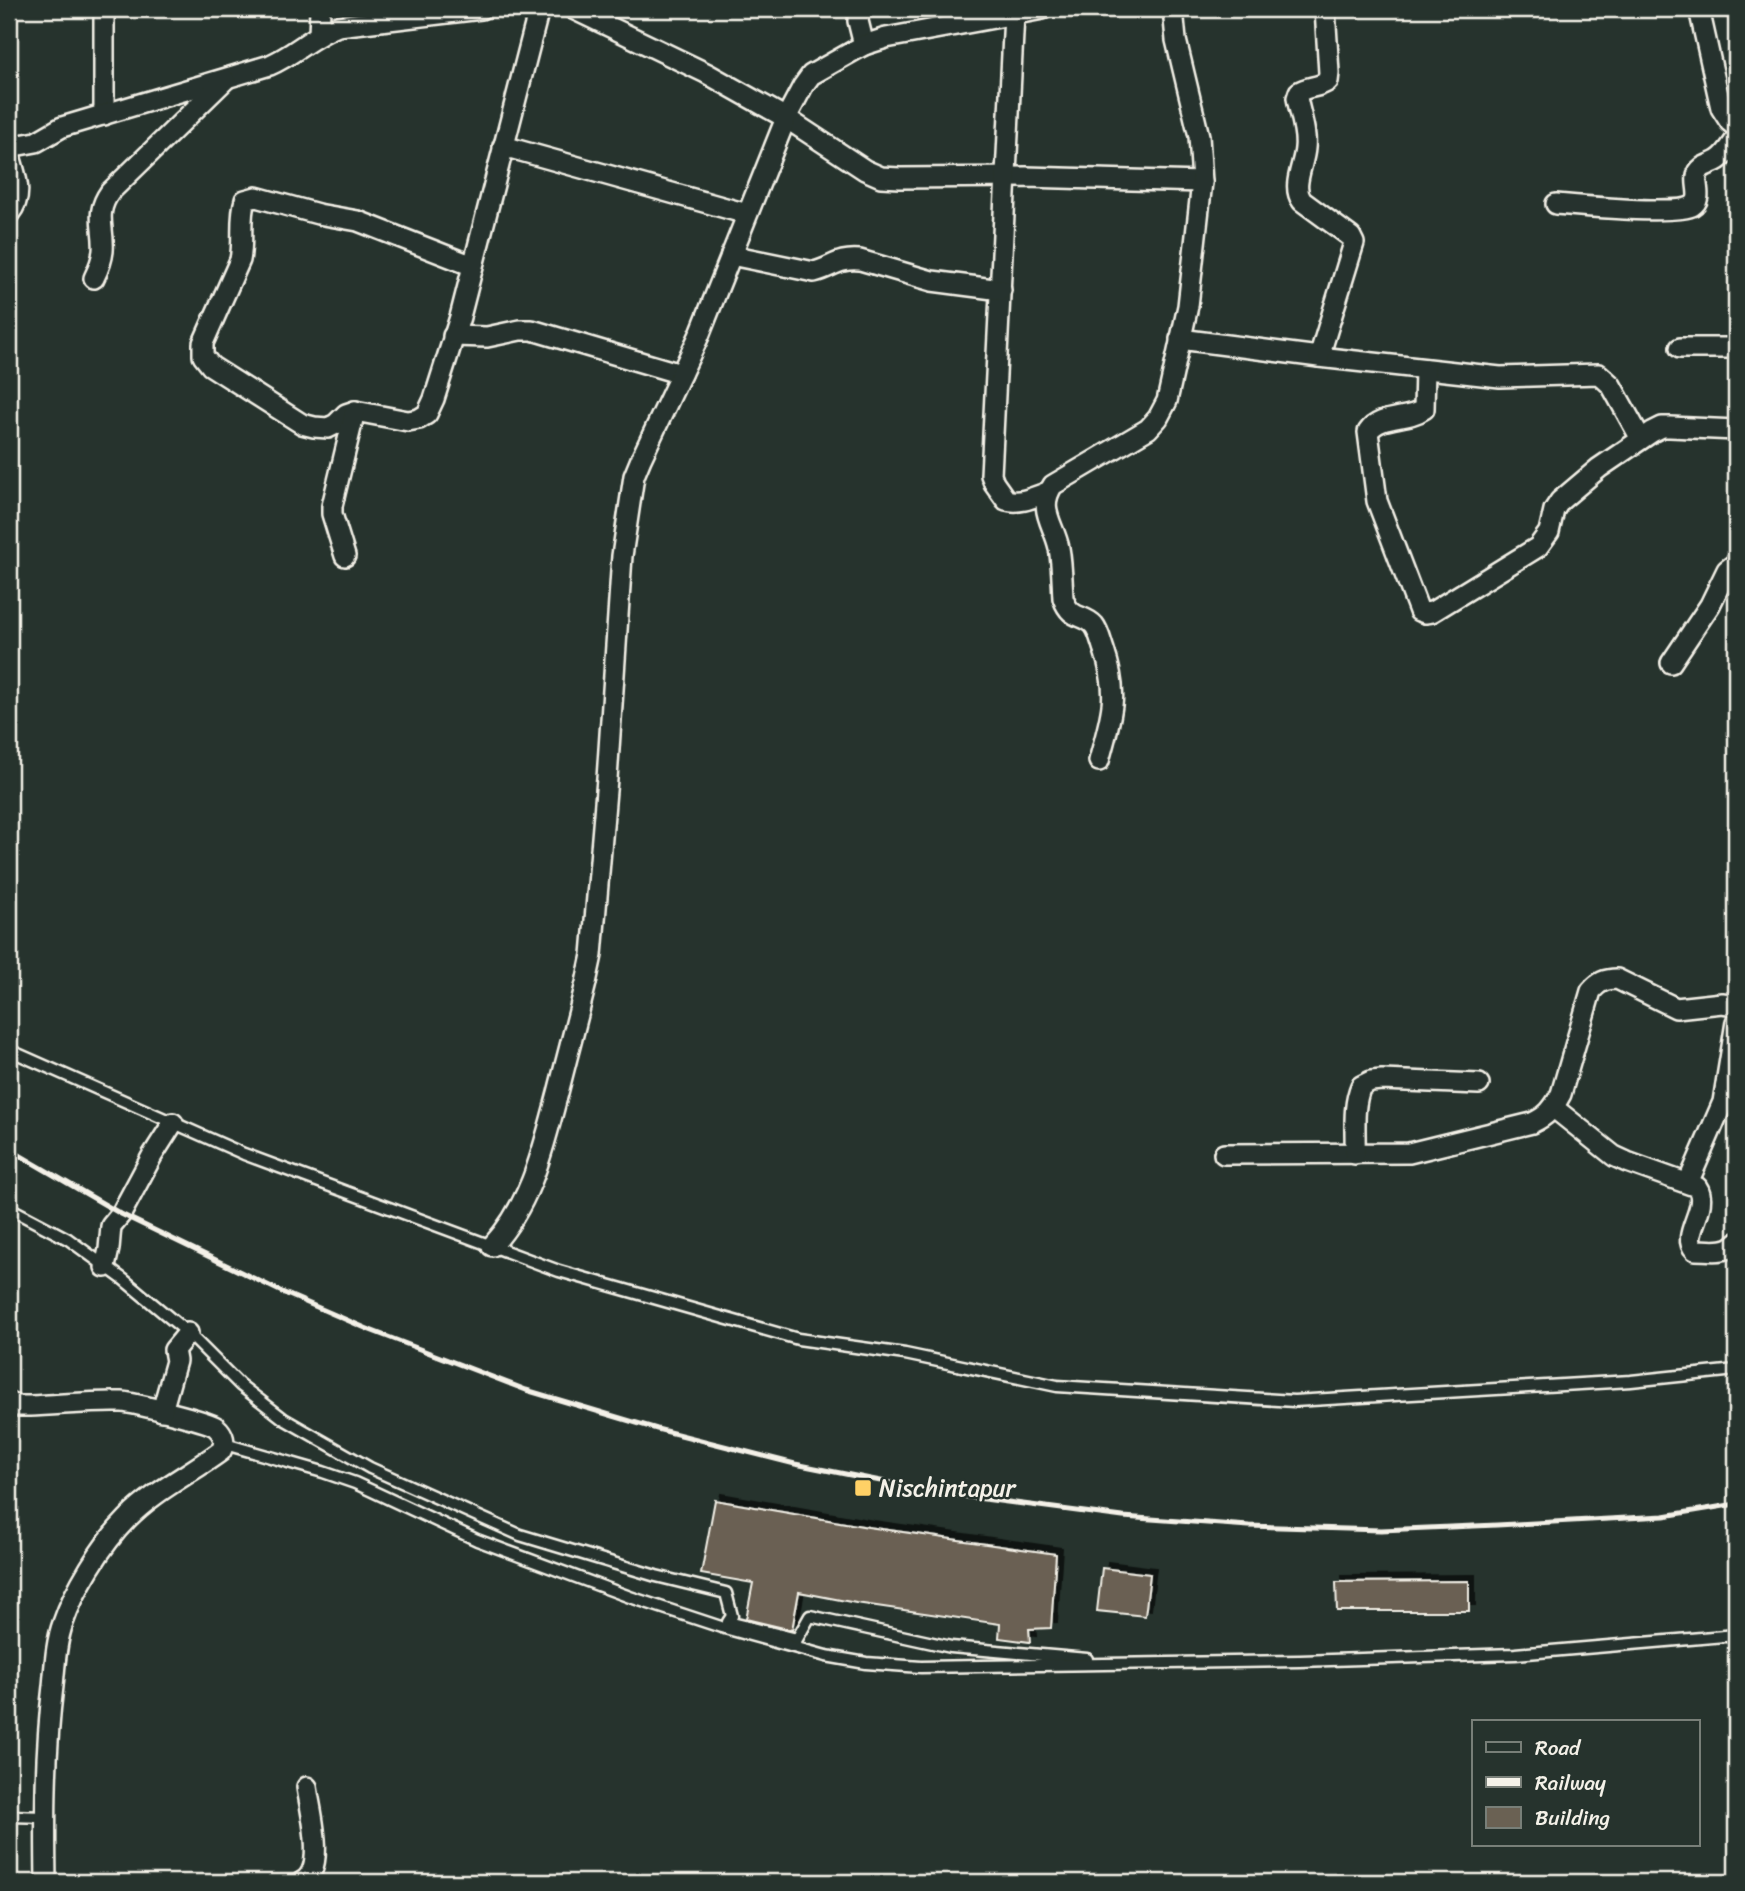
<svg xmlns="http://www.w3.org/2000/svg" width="1745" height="1891" viewBox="0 0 1745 1891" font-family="Sriracha,sans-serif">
<defs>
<filter id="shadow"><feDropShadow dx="6" dy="-6" stdDeviation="0" flood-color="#0009"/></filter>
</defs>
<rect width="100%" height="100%" fill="#26332d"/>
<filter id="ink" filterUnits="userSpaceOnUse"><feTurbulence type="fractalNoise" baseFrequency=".0143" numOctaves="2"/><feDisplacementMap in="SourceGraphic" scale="14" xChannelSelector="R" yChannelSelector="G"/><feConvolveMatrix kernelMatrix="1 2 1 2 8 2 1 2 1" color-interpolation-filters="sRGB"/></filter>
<g filter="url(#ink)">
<g fill="#6a6153" stroke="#f4f1e8" stroke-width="2" filter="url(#shadow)">
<polygon points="715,1500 868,1527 1056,1554 1051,1628 1029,1629 1030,1642 999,1638 1000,1624 856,1603 799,1592 792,1630 746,1619 753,1583 701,1574"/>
<polygon points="1102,1568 1150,1574 1145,1616 1097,1611"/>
<polygon points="1469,1581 1469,1611 1337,1611 1336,1582"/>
</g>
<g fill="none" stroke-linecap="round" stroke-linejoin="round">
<defs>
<g id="service">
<polyline points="9,1050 244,1154 559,1271 798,1339 905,1354 1057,1386 1294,1401 1631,1381 1736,1370"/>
<polyline points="9,1208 68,1239 123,1279 188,1333 240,1385 284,1419 370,1468 520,1535 656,1576 726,1593 732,1616 728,1622 797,1639 810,1616 951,1647 1087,1659"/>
<polyline points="225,1444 323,1472 355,1483 477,1540 630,1597 721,1627 826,1656 866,1663 921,1667 1300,1661 1515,1654 1736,1635"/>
<polyline points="9,1816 45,1817"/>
</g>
<g id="minor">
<polyline points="104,9 104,115"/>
<polyline points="573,9 706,73 786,118 865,170 881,177 900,178 1026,177 1202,182"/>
<polyline points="859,9 858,21 864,45"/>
<polyline points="1699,9 1721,108 1730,122 1736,127"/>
<path d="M 1014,14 L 991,475 L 994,483 L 1006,500 C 1021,504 1034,497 1048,492"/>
<polyline points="319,35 320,9"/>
<polyline points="503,146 747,214"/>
<path d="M 9,147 L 36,142 L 62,127 L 270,65 C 294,55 313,35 338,26 L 481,9"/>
<path d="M 9,151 C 14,174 26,194 9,214"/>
<path d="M 1556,204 C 1578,206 1678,215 1692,206 C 1703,199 1695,186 1697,176 C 1699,165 1711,165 1718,160 C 1726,155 1731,146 1736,139"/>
<path d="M 731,255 L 814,272 C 833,267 838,258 860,260 L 932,281 L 1001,290"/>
<path d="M 473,266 L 358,221 L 318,214 L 256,197 L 245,200 C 239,218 244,241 240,260 L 203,343 L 203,356 L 211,366 L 302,424 L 314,427 L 328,428 L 336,424 L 346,414 L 355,411 L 408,421 L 419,419 L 427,414 L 434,399 L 460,317 L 539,9"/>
<path d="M 94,278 C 98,270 102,261 103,251 C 105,228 94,214 110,192 L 225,80"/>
<polyline points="453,336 487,337 520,330 532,330 681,374"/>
<polyline points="1180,339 1319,357 1500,377 1599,374 1611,385 1641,439"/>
<polyline points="1680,348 1736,348"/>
<path d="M 1319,357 L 1354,243 L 1351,237 L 1302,201 C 1291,186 1304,165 1305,148 C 1307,132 1300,114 1297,98 L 1299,92 C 1308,86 1319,88 1328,81 L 1329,73 L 1325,9"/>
<path d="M 1425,369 L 1424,409 C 1407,421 1380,414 1368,432 L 1377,501 L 1419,611 L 1425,613 L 1432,612 L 1538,547 L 1549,532 L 1554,510 L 1560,501 L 1599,468 L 1652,432 L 1662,427 L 1670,427 L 1736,430"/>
<polyline points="345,556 332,514 332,506 355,411"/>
<polyline points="1671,663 1710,605 1727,570 1736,563"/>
<path d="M 1099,761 C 1111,715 1120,697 1104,650 C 1101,642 1099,631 1094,625 C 1083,613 1071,621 1063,598 C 1062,582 1062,564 1059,548 C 1054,524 1037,509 1053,485 L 1148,429 L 1158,418 L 1167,401 L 1188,306 L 1202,182 L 1199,136 L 1176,40 L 1173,9"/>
<path d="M 1554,1108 L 1614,1156 L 1627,1162 L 1697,1187 C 1711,1207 1679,1236 1695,1250 C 1709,1250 1727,1254 1736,1243"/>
<path d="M 1224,1154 L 1409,1153 L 1532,1123 C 1547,1116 1553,1109 1561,1094 L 1591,991 C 1599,982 1605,979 1617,979 L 1676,1008 L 1722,1003 L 1736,1005"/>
<path d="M 1355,1154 C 1356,1133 1352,1107 1361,1086 L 1371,1081 L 1382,1080 L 1479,1084"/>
<polyline points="1688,1183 1723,1102 1736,1022"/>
<path d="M 492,1246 C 532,1202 543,1149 558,1093 C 567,1057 577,1020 586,983 L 592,955 L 607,779 L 622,556 L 634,476 L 641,459 L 699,336 L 786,118 L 803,86 L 811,75 L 864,45 L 886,38 L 1043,9"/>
<polyline points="105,1267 109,1249 111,1226 121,1214 152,1156 173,1123"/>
<path d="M 9,1402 L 17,1406 L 30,1406 C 60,1405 91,1401 122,1402 C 134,1403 208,1421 216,1427 C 224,1434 226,1442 221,1451 C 190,1474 154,1491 127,1519 C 102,1544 74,1590 63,1623 C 56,1642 55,1665 53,1686 C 45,1751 45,1817 46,1882"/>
<polyline points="162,1411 176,1361 174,1350 188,1333"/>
<path d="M 302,1882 C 327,1869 310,1810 307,1787"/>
</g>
</defs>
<use href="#service" stroke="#f4f1e8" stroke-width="15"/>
<use href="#minor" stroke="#f4f1e8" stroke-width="24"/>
<use href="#service" stroke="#26332d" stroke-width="10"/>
<use href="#minor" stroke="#26332d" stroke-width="19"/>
<polyline stroke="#f4f1e8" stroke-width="5" points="9,1149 121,1214 282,1292 370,1330 526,1390 657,1429 795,1464 946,1494 1123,1517 1249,1526 1381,1530 1497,1525 1664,1516 1736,1504"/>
</g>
</g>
<rect fill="#ffd166" stroke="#26332d" stroke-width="2.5" x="854" y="1479" width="18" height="18" rx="3.5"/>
<g text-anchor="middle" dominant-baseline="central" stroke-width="5" stroke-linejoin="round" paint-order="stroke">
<g font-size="24" fill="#f4f1e8" stroke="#26332d" text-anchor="start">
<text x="879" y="1488">Nischintapur</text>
</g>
</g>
<rect width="1745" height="1891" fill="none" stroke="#26332d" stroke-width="35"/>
<rect x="18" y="18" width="1710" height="1856" fill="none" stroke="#f4f1e8" stroke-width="2.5" filter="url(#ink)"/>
<rect x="1472" y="1720" width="228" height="126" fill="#26332d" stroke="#787f78" stroke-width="2"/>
<rect x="1486" y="1742" width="35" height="10" fill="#26332d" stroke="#787f78" stroke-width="2"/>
<text x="1535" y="1755" font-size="21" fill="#f4f1e8">Road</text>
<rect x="1486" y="1777" width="35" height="10" fill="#f4f1e8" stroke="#787f78" stroke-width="2"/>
<text x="1535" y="1790" font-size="21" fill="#f4f1e8">Railway</text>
<rect x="1486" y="1807" width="35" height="21" fill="#6a6153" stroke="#787f78" stroke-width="2"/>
<text x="1535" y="1825" font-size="21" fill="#f4f1e8">Building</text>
</svg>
